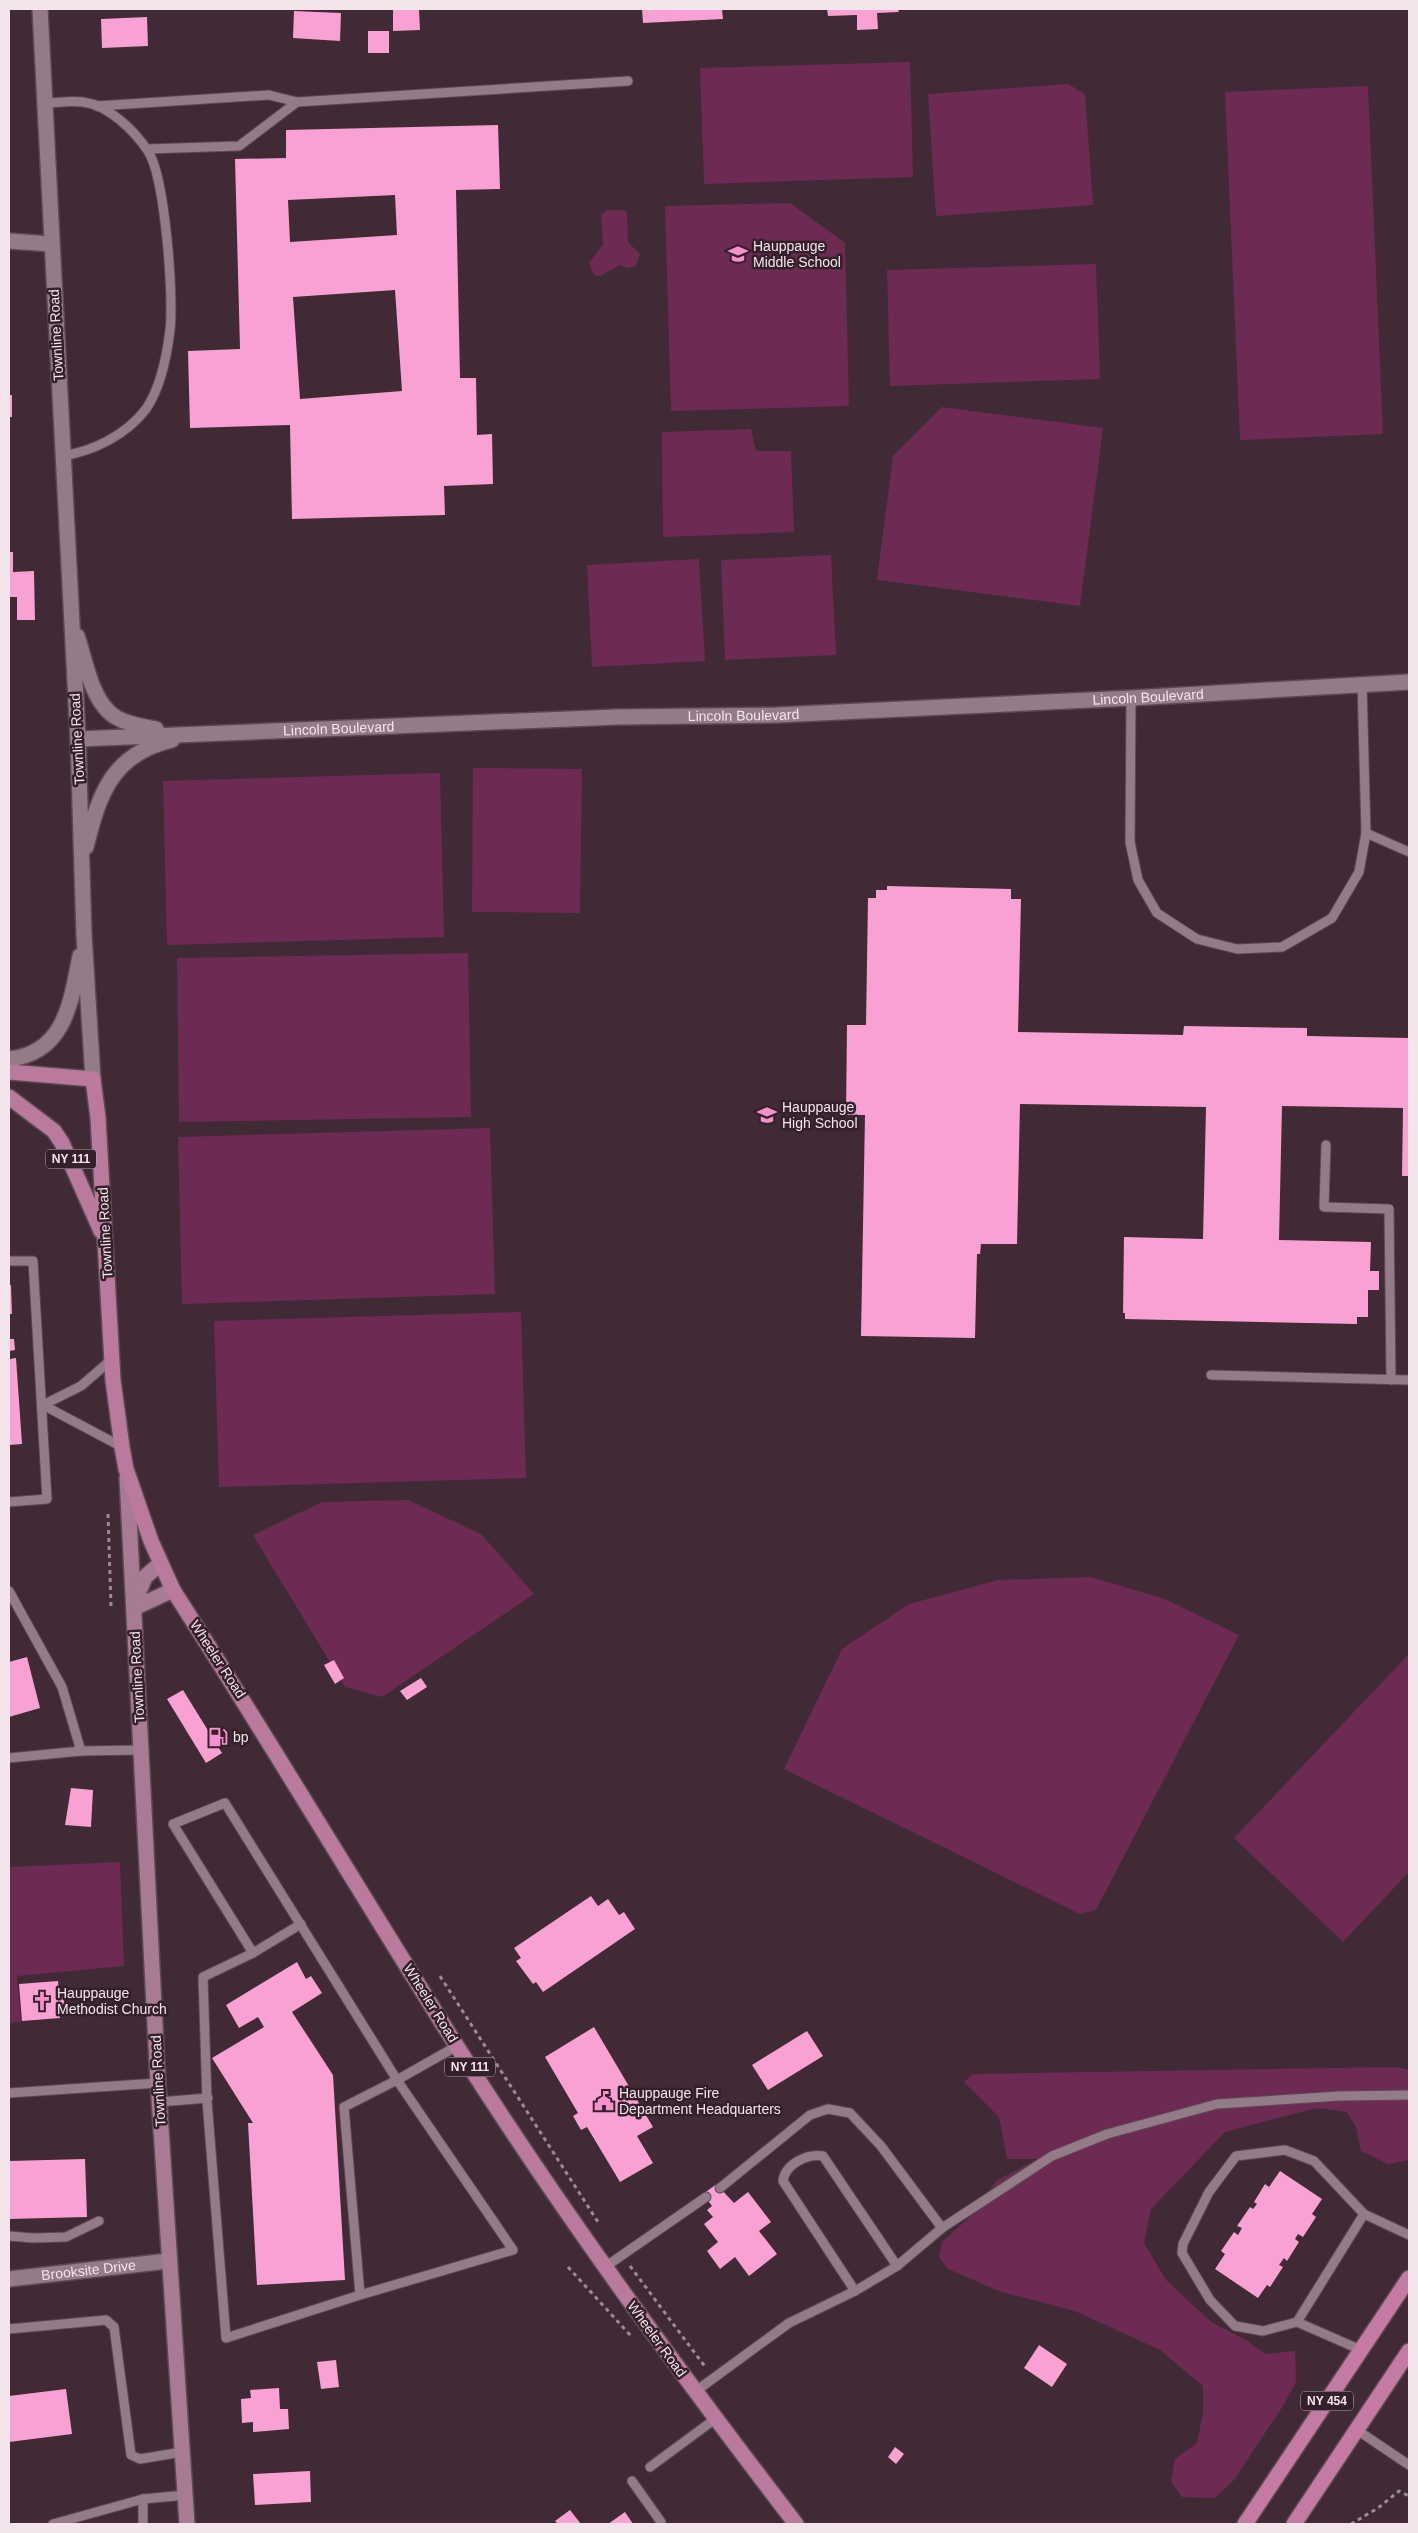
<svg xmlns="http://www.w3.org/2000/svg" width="1418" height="2533" viewBox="0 0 1418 2533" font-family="Helvetica,sans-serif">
<rect width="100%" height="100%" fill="#3f2a35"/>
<g fill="#6d2b54">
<polygon points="910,62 913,177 704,184 700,68"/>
<polygon points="1068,84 1085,94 1093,205 936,216 928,94"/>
<polygon points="1368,86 1383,434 1240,440 1225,92"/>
<polygon points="790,203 845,243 849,406 671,411 665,206"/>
<polygon points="607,210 624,210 627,212 628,242 640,254 636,266 628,268 620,265 600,276 594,275 589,263 603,245 601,215"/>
<polygon points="1096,264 1100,379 890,386 887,270"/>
<polygon points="942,407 1103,428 1080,606 877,580 893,456"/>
<polygon points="751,429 756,451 791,451 794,532 663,537 662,432"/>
<polygon points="831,555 836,655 725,660 721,560"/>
<polygon points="699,559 705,661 592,667 587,565"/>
<polygon points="473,768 582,769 580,913 472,912"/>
<polygon points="440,773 444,937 167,945 163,781"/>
<polygon points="468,953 471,1117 179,1122 177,958"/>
<polygon points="490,1128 495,1294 182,1304 178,1137"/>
<polygon points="521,1312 526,1478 219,1487 214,1321"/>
<polygon points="408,1500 481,1534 534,1594 382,1697 345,1687 253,1535 322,1502"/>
<polygon points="1091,1577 1165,1599 1239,1635 1096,1910 1080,1914 784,1769 842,1649 909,1604 998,1580"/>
<polygon points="1409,1654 1409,1872 1343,1942 1234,1838"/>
<polygon points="120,1862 124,1966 17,1976 21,2022 9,2023 9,1867"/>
<polygon points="1396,2067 1409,2070 1409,2160 1388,2164 1361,2151 1356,2127 1347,2112 1316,2108 1225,2132 1151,2209 1144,2243 1166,2280 1211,2322 1246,2340 1265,2354 1295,2351 1296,2382 1283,2406 1234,2480 1215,2498 1182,2497 1171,2482 1175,2459 1197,2443 1203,2413 1203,2386 1160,2350 1075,2311 1001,2292 948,2269 939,2257 942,2242 974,2213 996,2181 1037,2159 1007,2159 999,2117 964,2082 973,2074"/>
</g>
<g fill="#f9a1d2" fill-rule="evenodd">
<polygon points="393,9 419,9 420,30 393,31"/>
<polygon points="642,9 722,9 723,19 643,23"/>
<polygon points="827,9 898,9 899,12 877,13 878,29 857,30 857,15 828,16"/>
<polygon points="294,11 341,13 340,41 293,38"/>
<polygon points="147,17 148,46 102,48 101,19"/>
<rect x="368" y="31" width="21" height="22"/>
<path d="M 498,125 L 500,189 L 456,190 L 460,378 L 476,378 L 477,435 L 492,434 L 493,484 L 444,486 L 445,515 L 292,519 L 290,425 L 190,428 L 188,351 L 240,349 L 235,159 L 286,158 L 286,130 ZM 395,195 L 397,235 L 290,242 L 288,200 ZM 395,290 L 402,391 L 300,399 L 293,297 Z"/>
<rect x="9" y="395" width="3" height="22"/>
<polygon points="9,552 13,552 13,572 34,571 35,620 17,620 17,597 10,597 9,594"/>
<polygon points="887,886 1011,889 1011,899 1021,899 1018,1032 1183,1035 1184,1026 1307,1028 1307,1036 1409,1038 1409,1176 1402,1176 1403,1108 1282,1106 1279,1240 1371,1242 1370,1271 1379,1271 1379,1290 1368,1290 1368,1317 1357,1317 1357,1324 1125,1319 1125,1313 1123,1313 1124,1237 1203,1239 1206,1107 1020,1104 1017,1244 981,1244 980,1254 977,1254 975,1338 861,1336 865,1115 846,1115 847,1025 866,1025 868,898 876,898 876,890 887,890"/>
<polygon points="9,1285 11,1285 12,1314 9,1314"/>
<polygon points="9,1339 14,1339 15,1350 9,1351"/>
<polygon points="16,1358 22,1444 9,1445 9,1359"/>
<polygon points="27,1657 40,1708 9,1717 9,1662"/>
<polygon points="334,1660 344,1678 335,1684 324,1665"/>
<polygon points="421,1678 427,1687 407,1700 400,1691"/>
<polygon points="183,1690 222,1753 206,1763 167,1699"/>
<polygon points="71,1788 93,1790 91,1827 65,1825"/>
<polygon points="591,1896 598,1906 608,1899 619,1915 624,1912 635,1929 543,1992 536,1982 533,1984 516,1961 521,1958 514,1948"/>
<polygon points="297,1962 306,1979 311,1976 322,1993 292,2012 333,2075 345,2280 257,2285 248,2123 253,2123 212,2058 264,2027 258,2017 239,2028 226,2005"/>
<polygon points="58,1981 59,1990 63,1990 65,2011 60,2011 60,2018 22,2021 19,1984"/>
<polygon points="594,2027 653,2127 637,2136 653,2163 620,2182 587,2127 581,2130 573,2116 578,2113 545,2057"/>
<polygon points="807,2031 823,2056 768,2090 752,2065"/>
<polygon points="85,2159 87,2217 9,2219 9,2161"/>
<polygon points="1280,2171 1322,2199 1312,2214 1316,2217 1303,2237 1298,2234 1295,2239 1299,2242 1287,2261 1284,2258 1279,2265 1283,2267 1270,2287 1267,2285 1258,2298 1215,2269 1225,2254 1221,2251 1234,2232 1238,2235 1242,2228 1237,2226 1250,2207 1253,2209 1257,2204 1254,2202 1265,2184 1269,2187"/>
<polygon points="718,2183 720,2188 734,2203 748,2192 771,2222 759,2231 777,2254 749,2276 735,2257 720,2269 707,2251 718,2242 704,2224 713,2217 707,2210 712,2206 703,2194"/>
<polygon points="1039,2345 1067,2364 1052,2387 1024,2368"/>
<polygon points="336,2360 339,2387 321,2389 317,2362"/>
<polygon points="279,2388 280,2409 288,2409 289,2429 253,2432 253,2422 242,2423 241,2399 251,2398 250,2390"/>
<polygon points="66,2389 72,2434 9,2442 9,2396"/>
<polygon points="895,2447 904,2454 896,2464 888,2457"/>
<polygon points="310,2471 311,2502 255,2505 253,2474"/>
<polygon points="570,2510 581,2524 558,2524 555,2521"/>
<polygon points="625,2512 633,2524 608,2524"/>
</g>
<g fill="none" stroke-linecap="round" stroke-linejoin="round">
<defs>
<g id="service">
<polyline points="297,102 628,81"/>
<path d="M 45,103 C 57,103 71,100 83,102 C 108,105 134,130 148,151 C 165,177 174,297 170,330 C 167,355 161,387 146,409 C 126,435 94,451 62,456"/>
<polyline points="97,106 269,95 297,102 239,146 147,149"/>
<polyline points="1131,698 1130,842 1138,880 1157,913 1197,939 1237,949 1282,947 1332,918 1359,872 1366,833 1362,683"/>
<polyline points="1366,833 1409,852"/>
<polyline points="1326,1145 1324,1207 1389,1209 1391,1380"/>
<polyline points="9,1261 33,1261 47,1499 9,1502"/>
<polyline points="1211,1375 1409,1380"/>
<polyline points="43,1405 122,1447"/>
<polyline points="43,1405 81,1386 111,1360"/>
<polyline points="9,1591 62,1687 81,1751"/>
<polyline points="9,1758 81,1751 141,1750"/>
<polyline points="253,1953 301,1924"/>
<polyline points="9,2093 158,2083"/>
<polyline points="159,2102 208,2098"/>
<polyline points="720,2188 810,2115 828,2109 850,2113 881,2146 942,2228"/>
<polyline points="9,2236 33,2238 66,2237 99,2221"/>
<polyline points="605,2267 706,2197"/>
<path d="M 855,2291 L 783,2181 C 785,2164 808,2153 823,2156 L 897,2266"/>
<polyline points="360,2295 344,2107 397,2080 225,1803 173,1824 253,1953 203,1977 207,2101 226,2338 360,2295 513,2250 397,2080 457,2046"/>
<polyline points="1297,2322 1364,2214"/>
<polyline points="9,2329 106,2320 114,2327 131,2455 140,2459 182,2452"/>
<polyline points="1361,2350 1297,2322 1263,2331 1235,2326 1210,2300 1182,2253 1183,2244 1209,2192 1236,2156 1285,2150 1314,2161 1364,2214 1409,2235"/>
<polyline points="696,2391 789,2323 855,2291 897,2266 942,2228 1052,2156 1107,2134 1217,2104 1339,2096 1409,2095"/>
<polyline points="1357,2430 1409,2465"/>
<polyline points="650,2467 715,2419"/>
<polyline points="632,2481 661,2522"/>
<polyline points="53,2524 143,2499 186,2495"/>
<polyline points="143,2524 143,2499"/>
</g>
<polyline id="minor" points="9,241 51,244"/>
<g id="tertiary">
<polyline points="40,9 78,739 84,935 93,1079"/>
<path d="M 77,636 C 85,659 90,694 109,712 C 120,723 141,726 156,729"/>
<path id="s1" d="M 78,739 L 617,717 L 777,715 L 1131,698 L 1409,682"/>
<path d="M 86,847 C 99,794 112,754 172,740"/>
<path d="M 9,1059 C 65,1053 71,1002 80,956"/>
<path id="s2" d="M 9,2279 L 168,2261"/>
</g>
<g id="secondary">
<polyline points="127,1478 158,2083 187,2524"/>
<polyline points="136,1599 145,1577 160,1564"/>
<polyline points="134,1608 173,1590"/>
</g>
<g id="primary">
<path d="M 9,1072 L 93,1079 L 98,1118 L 113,1380 L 122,1447 L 126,1469 L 151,1541 L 173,1590 C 269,1740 361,1894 456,2045 C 561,2211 677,2369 796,2524"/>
<polyline points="9,1097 54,1131 62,1143 101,1231"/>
</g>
<g id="trunk">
<polyline points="1245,2524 1409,2278"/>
<polyline points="1294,2524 1409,2351"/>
</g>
</defs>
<use href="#service" stroke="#5b4953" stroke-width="11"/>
<use href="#minor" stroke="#5b4953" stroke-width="18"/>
<use href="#tertiary" stroke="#5b4953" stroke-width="18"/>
<use href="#secondary" stroke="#5b4953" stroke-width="18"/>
<use href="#primary" stroke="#5b4953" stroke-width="18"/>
<use href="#trunk" stroke="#5b4953" stroke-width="18"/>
<g stroke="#9d8c95" stroke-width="3" stroke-dasharray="4 4" stroke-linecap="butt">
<polyline points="108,1514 111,1606"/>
<polyline points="440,1976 598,2222"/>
<polyline points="630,2266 706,2368"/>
<polyline points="568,2267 632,2337"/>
<polyline points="1351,2524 1378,2508 1399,2491 1409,2496"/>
</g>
<use href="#service" stroke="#947b88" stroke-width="9"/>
<use href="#minor" stroke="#947b88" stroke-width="15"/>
<use href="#tertiary" stroke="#947b88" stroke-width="15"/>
<use href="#secondary" stroke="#a67b93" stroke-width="15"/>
<use href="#primary" stroke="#b97a9e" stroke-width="15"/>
<use href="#trunk" stroke="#c57aa5" stroke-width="15"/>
</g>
<defs>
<symbol id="school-bare" viewBox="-9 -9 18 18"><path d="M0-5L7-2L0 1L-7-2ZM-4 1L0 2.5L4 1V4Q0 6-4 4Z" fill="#f890cc" stroke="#34202b" stroke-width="2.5" paint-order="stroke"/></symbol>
<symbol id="fuel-bare" viewBox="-9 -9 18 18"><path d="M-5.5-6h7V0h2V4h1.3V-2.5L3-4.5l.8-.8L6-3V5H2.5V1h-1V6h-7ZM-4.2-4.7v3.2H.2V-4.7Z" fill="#f890cc" stroke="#34202b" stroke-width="2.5" paint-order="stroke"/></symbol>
<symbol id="church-bare" viewBox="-9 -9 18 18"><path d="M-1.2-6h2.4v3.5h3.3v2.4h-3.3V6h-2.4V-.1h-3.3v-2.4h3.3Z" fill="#f890cc" stroke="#34202b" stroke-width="2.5" paint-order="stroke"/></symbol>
<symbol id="civic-bare" viewBox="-9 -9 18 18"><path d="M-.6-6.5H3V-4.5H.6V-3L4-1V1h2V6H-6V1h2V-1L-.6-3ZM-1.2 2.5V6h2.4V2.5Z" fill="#f890cc" stroke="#34202b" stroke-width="2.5" paint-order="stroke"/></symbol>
</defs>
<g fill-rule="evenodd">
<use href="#school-bare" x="724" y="240" width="28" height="28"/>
<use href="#school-bare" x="753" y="1101" width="28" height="28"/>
<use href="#fuel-bare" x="204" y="1723" width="28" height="28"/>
<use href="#church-bare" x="28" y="1987" width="28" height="28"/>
<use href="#civic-bare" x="590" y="2087" width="28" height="28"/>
</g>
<g text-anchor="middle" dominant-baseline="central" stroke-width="5" stroke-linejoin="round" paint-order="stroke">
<g fill="#34202b" stroke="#baaab3" stroke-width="1">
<rect x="46" y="1149.5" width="50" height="19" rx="4"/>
<rect x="445" y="2057.5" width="50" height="19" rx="4"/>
<rect x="1301" y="2391.5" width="52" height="19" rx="4"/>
</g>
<g font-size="12" font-weight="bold" fill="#f4e5ed">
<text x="71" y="1159">NY 111</text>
<text x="470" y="2067">NY 111</text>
<text x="1327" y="2401">NY 454</text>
</g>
<g font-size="14" fill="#f4e5ed" stroke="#34202b" text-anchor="start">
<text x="753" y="246">Hauppauge<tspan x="753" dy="16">Middle School</tspan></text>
<text x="782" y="1107">Hauppauge<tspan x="782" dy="16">High School</tspan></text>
<text x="233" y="1737">bp</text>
<text x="57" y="1993">Hauppauge<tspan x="57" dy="16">Methodist Church</tspan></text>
<text x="619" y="2093">Hauppauge Fire<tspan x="619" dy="16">Department Headquarters</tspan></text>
</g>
<g font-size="14" fill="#f4e5ed" stroke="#34202b">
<text transform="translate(56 335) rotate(-93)">Townline Road</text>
<text stroke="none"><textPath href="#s1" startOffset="1071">Lincoln Boulevard</textPath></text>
<text stroke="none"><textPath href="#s1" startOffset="666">Lincoln Boulevard</textPath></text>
<text stroke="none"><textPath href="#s1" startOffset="261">Lincoln Boulevard</textPath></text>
<text transform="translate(77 739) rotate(-93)">Townline Road</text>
<text transform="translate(105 1233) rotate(-93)">Townline Road</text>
<text transform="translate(218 1659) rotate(57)">Wheeler Road</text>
<text transform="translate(137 1677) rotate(-93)">Townline Road</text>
<text transform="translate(431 2003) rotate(58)">Wheeler Road</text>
<text transform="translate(158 2081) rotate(-93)">Townline Road</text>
<text stroke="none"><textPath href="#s2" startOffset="80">Brooksite Drive</textPath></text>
<text transform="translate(657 2339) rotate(54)">Wheeler Road</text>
</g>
</g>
<rect width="1418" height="2533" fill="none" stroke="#f4e5ed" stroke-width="20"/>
</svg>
